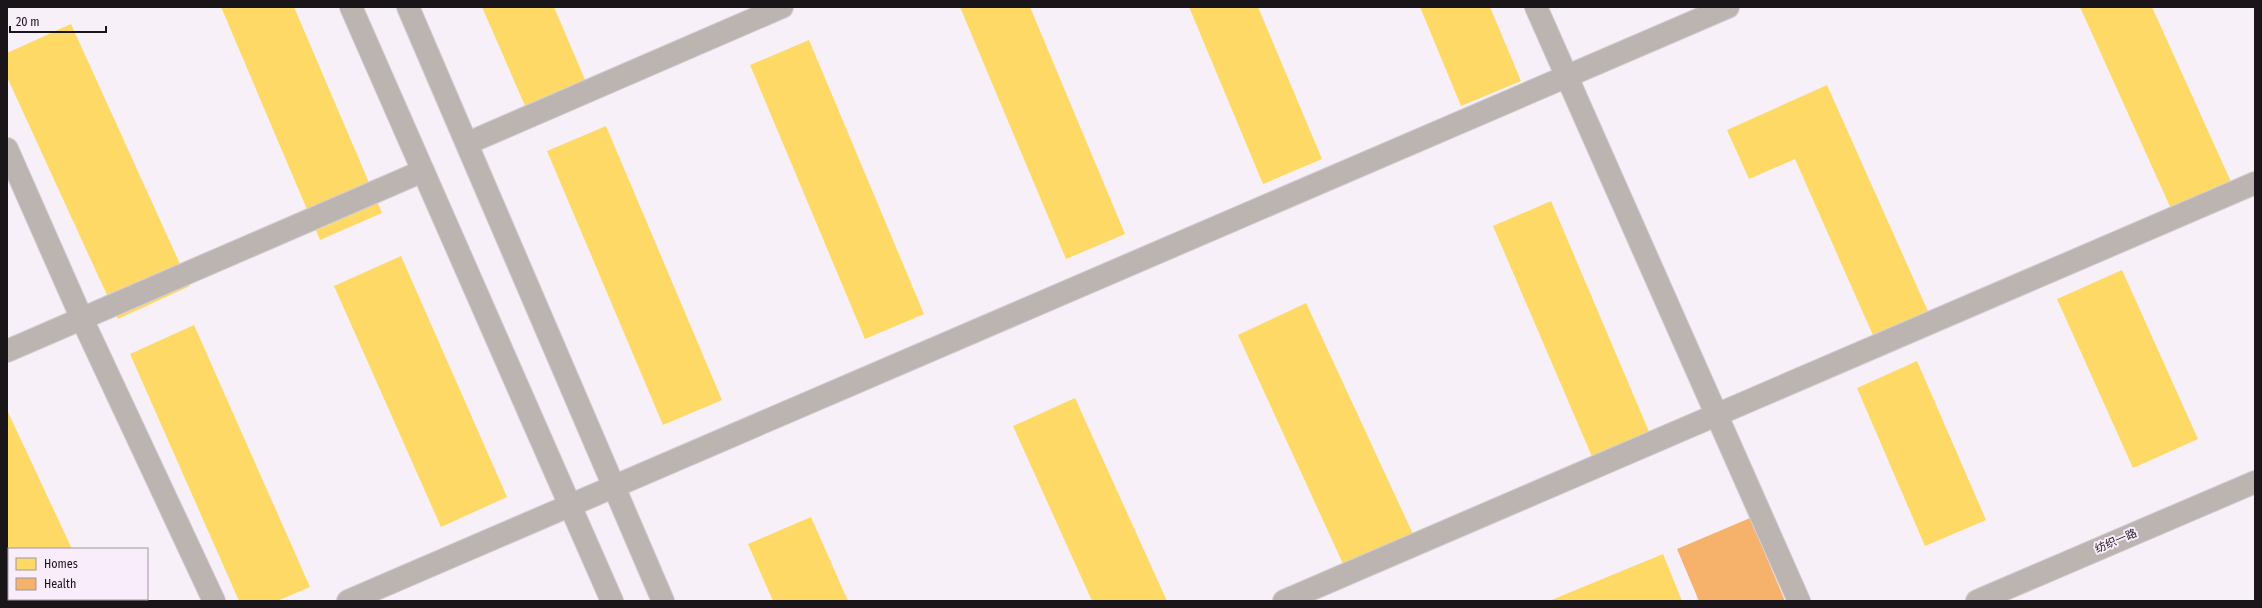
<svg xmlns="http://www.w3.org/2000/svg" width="2262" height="608" viewBox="0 0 2262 608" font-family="'Fira Sans Condensed','Noto Sans SC',sans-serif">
<rect width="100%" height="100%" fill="#f7f0f8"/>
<g fill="#ffd966">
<polygon points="221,7 294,7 382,213 320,240"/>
<polygon points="482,7 554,7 586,82 526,108"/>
<polygon points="960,7 1030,7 1125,234 1066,259"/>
<polygon points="1189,7 1258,7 1322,159 1263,184"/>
<polygon points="1420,7 1490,7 1521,81 1461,106"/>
<polygon points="2080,7 2152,7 2232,184 2172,211"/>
<polygon points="71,24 190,286 118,319 7,77 7,53"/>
<polygon points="809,40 924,314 865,339 750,65"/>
<polygon points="1827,85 1931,318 1876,342 1795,159 1749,179 1727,130"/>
<polygon points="606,126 722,400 663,425 547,151"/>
<polygon points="1551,201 1650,434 1593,459 1493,226"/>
<polygon points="401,256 507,497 441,527 334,286"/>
<polygon points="2122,270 2198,439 2133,468 2057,299"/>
<polygon points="1306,303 1413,534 1344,566 1238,335"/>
<polygon points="194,325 310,587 277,601 239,601 130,354"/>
<polygon points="1917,361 1986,520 1925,546 1857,388"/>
<polygon points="1075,398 1167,601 1092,601 1013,426"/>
<polygon points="7,410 72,549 9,549 9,597 7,592"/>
<polygon points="811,517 848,601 773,601 748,544"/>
<polygon points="1663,554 1682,601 1549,601"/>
<polygon points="10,599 96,599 97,601 11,601"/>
</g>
<polygon fill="#f6b26b" points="1750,518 1785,601 1699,601 1677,549"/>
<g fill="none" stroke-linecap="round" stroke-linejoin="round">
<defs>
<g id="minor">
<polyline points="351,7 612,601"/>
<polyline points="408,7 663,601"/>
<polyline points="1536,7 1799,601"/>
<polyline points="468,143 782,7"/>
<polyline points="7,149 82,319 214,601"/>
<polyline points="7,351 423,171"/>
<polyline points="348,601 1728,7"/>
<polyline points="1284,601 2255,183"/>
<polyline points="1977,601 2255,482"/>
</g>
</defs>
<use href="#minor" stroke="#d3ced3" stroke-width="24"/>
<use href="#minor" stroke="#bcb4b1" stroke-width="22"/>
</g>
<g text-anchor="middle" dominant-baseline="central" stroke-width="4" stroke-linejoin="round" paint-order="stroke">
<g font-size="11" fill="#191519" stroke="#f9edfb">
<text transform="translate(2116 541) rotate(-23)">纺织一路</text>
</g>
</g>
<rect width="2262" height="608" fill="none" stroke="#191519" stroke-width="16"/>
<rect x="8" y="548" width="140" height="52" fill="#f9edfb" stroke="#9f97a1"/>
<rect x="16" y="558" width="20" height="12" fill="#ffd966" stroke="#9f97a1"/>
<text x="44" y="568" font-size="12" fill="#191519">Homes</text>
<rect x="16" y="578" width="20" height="12" fill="#f6b26b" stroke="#9f97a1"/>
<text x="44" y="588" font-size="12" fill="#191519">Health</text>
<path d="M10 26v6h96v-6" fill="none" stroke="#191519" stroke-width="2"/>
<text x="16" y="26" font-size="12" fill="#191519" stroke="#f9edfb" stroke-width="3" paint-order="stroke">20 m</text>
</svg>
